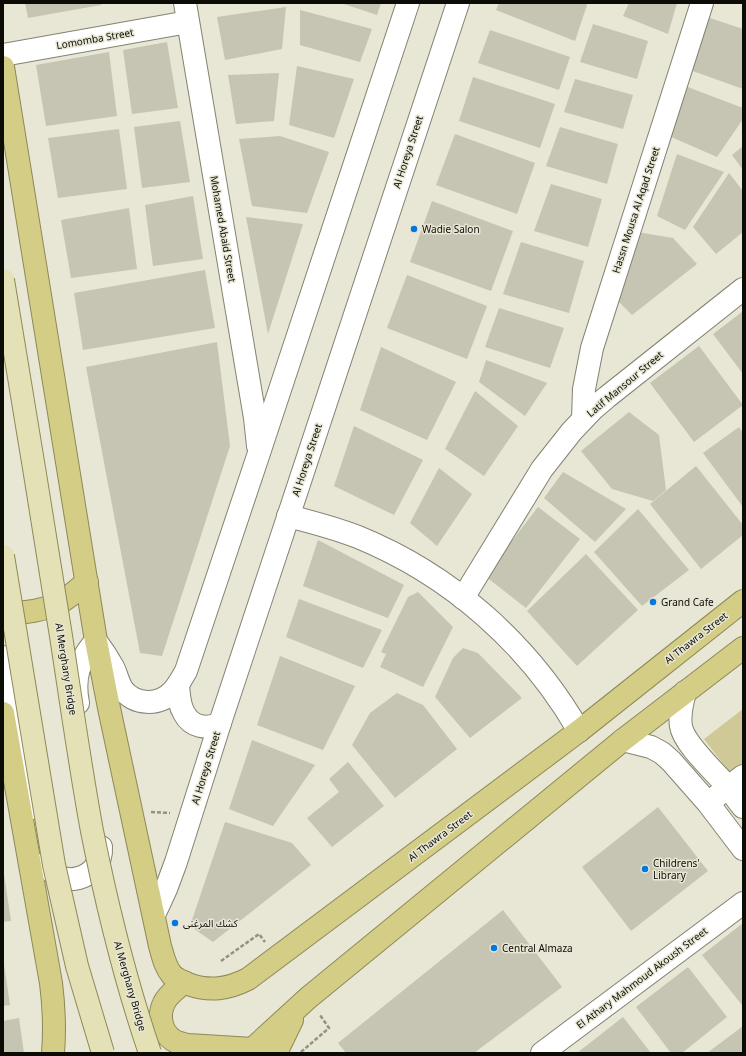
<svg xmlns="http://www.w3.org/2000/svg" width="746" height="1056" viewBox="0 0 746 1056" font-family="Georgia,'Noto Sans Arabic',serif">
<rect width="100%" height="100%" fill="#e8e6d4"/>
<polygon fill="#cec996" points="743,709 743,769 733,777 704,739"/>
<g fill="#c6c4b2">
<polygon points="25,3 101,3 101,5 28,18"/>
<polygon points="341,3 381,3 377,15"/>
<polygon points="499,3 586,3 587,5 575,41 496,10"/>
<polygon points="629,3 677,3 668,34 623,16"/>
<polygon points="286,7 282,49 225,60 217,17"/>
<polygon points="300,10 372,29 360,62 300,45"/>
<polygon points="707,17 743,29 743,89 690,70"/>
<polygon points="593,24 648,41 637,79 580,62"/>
<polygon points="490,30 570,57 559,90 478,63"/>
<polygon points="167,42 178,108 132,114 123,50"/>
<polygon points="109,52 117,116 46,126 36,65"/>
<polygon points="297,66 354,79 334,138 289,125"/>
<polygon points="279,73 274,121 236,124 228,75"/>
<polygon points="473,77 555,104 540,148 459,121"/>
<polygon points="575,79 633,95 623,129 564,112"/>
<polygon points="685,86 743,108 743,119 717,157 669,136"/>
<polygon points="180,121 190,182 142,188 134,127"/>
<polygon points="560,127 618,144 607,184 546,166"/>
<polygon points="119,129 127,189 58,198 48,138"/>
<polygon points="455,134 535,163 517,214 436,185"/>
<polygon points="280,136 329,152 307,213 252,206 239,139"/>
<polygon points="743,146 743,170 732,155"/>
<polygon points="677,154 724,172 685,230 657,216"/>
<polygon points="729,173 743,191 743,232 716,254 693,227"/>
<polygon points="551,184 602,199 588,247 534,231"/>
<polygon points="193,196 203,259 153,266 145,205"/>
<polygon points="432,201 513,231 491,291 410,262"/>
<polygon points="129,208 137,269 71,278 61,220"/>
<polygon points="246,217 303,224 268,334"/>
<polygon points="637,232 673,238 697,264 632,315 615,298"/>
<polygon points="521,242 584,261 569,313 503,294"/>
<polygon points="205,270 215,328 83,350 74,293"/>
<polygon points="407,275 487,306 467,359 387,328"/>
<polygon points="499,308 564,328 550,368 485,347"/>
<polygon points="742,312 743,313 743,374 713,334"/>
<polygon points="217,342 230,446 162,656 140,653 86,367"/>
<polygon points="699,346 743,405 694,442 650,383"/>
<polygon points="381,347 456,382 427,440 360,410"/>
<polygon points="486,360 547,383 525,416 479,382"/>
<polygon points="475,391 518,426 484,476 445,449"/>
<polygon points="629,412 659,435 666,490 653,501 612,489 581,451"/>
<polygon points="354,426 423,460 394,515 334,486"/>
<polygon points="739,427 743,433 743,507 703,453"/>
<polygon points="696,466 743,525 743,535 701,569 650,504"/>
<polygon points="439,468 472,494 437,546 410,523"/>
<polygon points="563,472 626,509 595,542 544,498"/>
<polygon points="538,507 580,539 526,608 485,576"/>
<polygon points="638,509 689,570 642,606 594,552"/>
<polygon points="318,540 404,585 388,618 303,586"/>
<polygon points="586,554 638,610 577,666 527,611"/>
<polygon points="418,592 453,627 423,687 380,667 386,654 381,652 408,597"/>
<polygon points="299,599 382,630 363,668 286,637"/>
<polygon points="463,648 478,653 522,698 470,738 435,697 453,658"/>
<polygon points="280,656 355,686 323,750 257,725"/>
<polygon points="397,693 423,705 457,749 395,798 352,745 370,713"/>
<polygon points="252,740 315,765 273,826 229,809"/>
<polygon points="348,762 384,806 332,847 307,818 339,792 329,779"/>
<polygon points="658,807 708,871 631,931 582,867"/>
<polygon points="225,822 292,843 311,865 213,942 190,926"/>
<polygon points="3,874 4,874 11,921 3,922"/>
<polygon points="503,910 562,987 474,1053 346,1053 338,1043"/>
<polygon points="743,923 743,1004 742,1005 702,955"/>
<polygon points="3,964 4,964 10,1005 3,1006"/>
<polygon points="688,967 727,1017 682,1053 671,1053 636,1007"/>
<polygon points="623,1017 651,1053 577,1053"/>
<polygon points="19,1018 24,1053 3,1053 3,1021"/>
<polygon points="743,1026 743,1053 707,1053"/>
</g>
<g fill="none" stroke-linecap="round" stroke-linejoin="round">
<defs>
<g id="minor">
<polyline points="185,3 255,418 258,446"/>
<polyline points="3,55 188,22"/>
<polyline points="583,419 584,389 592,348 702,3"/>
<path d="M 288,516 C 312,522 335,528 358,537 C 451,575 529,644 579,731"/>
<polyline points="463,598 542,469 572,431 594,408 607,397 743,289"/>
<polyline points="3,657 8,668 34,808"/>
<path d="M 178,685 C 179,695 179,705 184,713 C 191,727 207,730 220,723"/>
<path d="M 685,692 C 682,703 679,715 681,726 C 683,743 716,773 728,787 C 733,794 738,801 743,807"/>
<path d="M 78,703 C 73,678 79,659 96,641 C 102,649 108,658 113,667 C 117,675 118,683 123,690 C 135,705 159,706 172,692 C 178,686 182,678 186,671 L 258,456 L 408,3"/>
<polyline points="623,740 651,747 662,753 671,761 708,803 743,849"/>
<polyline points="717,796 743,776"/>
<path d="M 46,863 C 59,892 103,879 101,847"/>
<polyline points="154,915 166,889 176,862 220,723 458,3"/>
<polyline points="542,1053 743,903"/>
</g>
<g id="highway">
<path d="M 3,67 L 96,641 L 109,708 L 160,946 C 163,956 165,967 172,975 C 176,979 183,982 188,984 C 210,992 228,989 248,979 L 579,731 L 743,601"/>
<path d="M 3,611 C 23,615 47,610 64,600 C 72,595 79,588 87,582"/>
<path d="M 3,713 L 51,983 C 54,1007 55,1029 53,1053"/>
<path d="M 184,982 C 177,989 168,994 164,1003 C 158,1015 161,1032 173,1040 C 178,1043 183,1044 188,1045 L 253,1049"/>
<polyline points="248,1053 308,998 623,740 743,648"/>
<polyline points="276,1053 292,1020"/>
</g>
</defs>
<use href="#minor" stroke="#848372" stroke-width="24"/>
<use href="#highway" stroke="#8e8959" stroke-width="24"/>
<g stroke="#929183" stroke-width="2.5" stroke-dasharray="4 2" stroke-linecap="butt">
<polyline points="151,812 170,813"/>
<polyline points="221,961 259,934 265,942"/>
<polyline points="301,1052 329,1028 320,1015"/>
</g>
<use href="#minor" stroke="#fff" stroke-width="22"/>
<use href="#highway" stroke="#d4cd85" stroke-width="22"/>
<defs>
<g id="major-bridge">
<path d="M 3,280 C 23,399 42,517 61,636 C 71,701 80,766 92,831 C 107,906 125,980 150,1053"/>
<polyline points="3,556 54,865 77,966 103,1053"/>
</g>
</defs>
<use href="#major-bridge" stroke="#8e8959" stroke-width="24" stroke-linecap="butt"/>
<use href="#major-bridge" stroke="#e5e1b6" stroke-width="22"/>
</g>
<g fill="#0078df" stroke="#e8e6d4" stroke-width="1.5">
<circle cx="414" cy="229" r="4"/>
<circle cx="653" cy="602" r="4"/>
<circle cx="645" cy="869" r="4"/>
<circle cx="175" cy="923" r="4"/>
<circle cx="494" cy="948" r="4"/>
</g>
<g text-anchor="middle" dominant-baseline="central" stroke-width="3" stroke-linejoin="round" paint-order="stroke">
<g font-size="10" fill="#0c0c06" stroke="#e8e6d4">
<text transform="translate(95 39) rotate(-10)">Lomomba Street</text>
<text transform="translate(408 152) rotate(-72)">Al Horeya Street</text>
<text transform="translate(636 210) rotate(-72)">Hassn Mousa Al Aqad Street</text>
<text transform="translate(223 229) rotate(80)">Mohamed Abaid Street</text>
<text transform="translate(625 384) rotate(-40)">Latif Mansour Street</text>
<text transform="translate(307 460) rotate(-72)">Al Horeya Street</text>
<text transform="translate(696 638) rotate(-38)">Al Thawra Street</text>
<text transform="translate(66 669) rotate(81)">Al Merghany Bridge</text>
<text transform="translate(206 768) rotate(-73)">Al Horeya Street</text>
<text transform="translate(440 836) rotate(-37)">Al Thawra Street</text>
<text transform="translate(642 978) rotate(-37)">El Athary Mahmoud Akoush Street</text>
<text transform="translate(130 986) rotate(74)">Al Merghany Bridge</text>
</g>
<g font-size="10" fill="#0c0c06" stroke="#e8e6d4" text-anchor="start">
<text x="422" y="229">Wadie Salon</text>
<text x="661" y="602">Grand Cafe</text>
<text x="653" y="863">Childrens'<tspan x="653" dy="12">Library</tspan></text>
<text x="183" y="923">كشك المرغنى</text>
<text x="502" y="948">Central Almaza</text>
</g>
</g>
<rect width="746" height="1056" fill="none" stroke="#0c0c06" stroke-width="8"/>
</svg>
